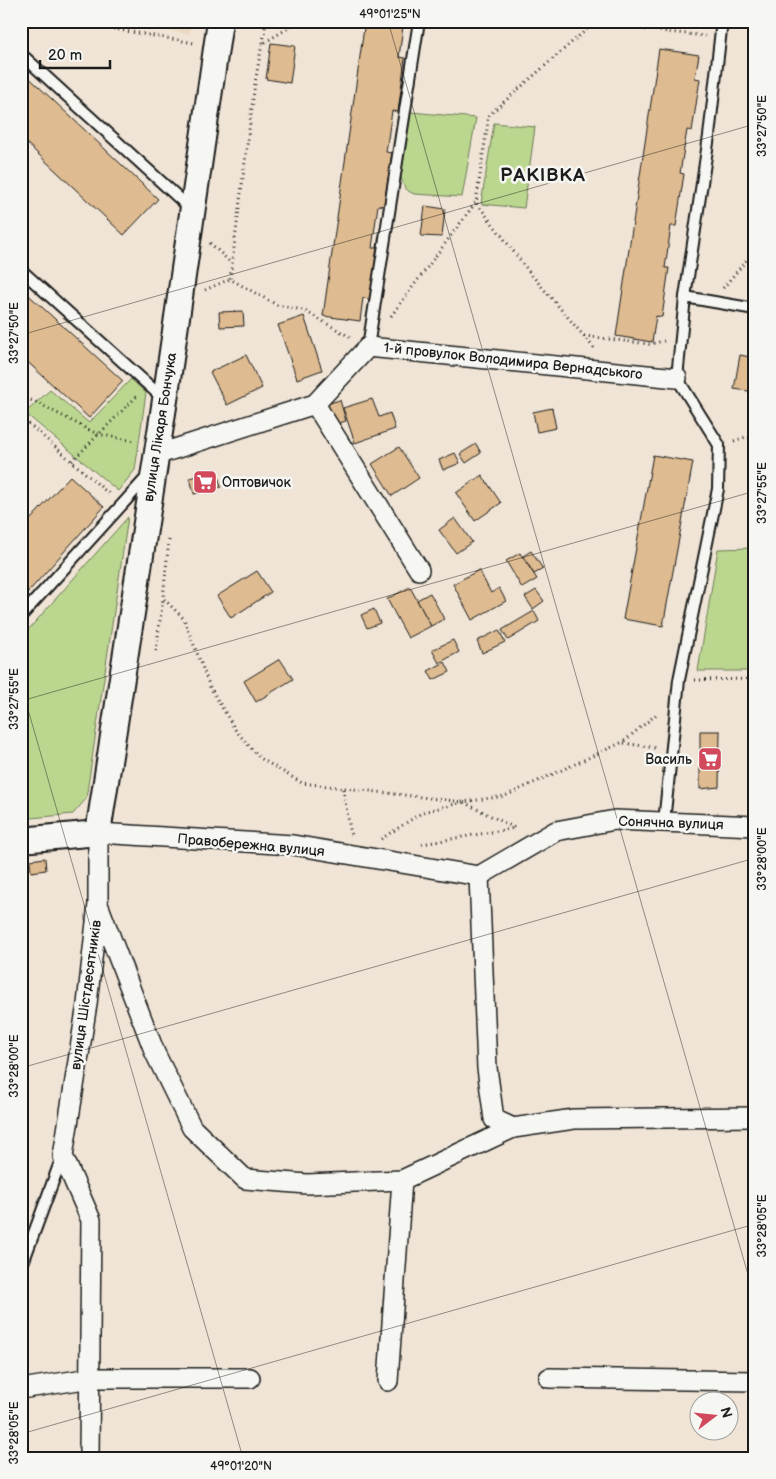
<svg xmlns="http://www.w3.org/2000/svg" width="776" height="1479" viewBox="0 0 776 1479" font-family="'Balsamiq Sans',sans-serif">
<rect width="100%" height="100%" fill="#efe4d5"/>
<filter id="ink" filterUnits="userSpaceOnUse"><feTurbulence type="fractalNoise" baseFrequency=".02" numOctaves="2"/><feDisplacementMap in="SourceGraphic" scale="10" xChannelSelector="R" yChannelSelector="G"/><feConvolveMatrix kernelMatrix="1 2 1 2 8 2 1 2 1" color-interpolation-filters="sRGB"/></filter>
<g filter="url(#ink)">
<polygon fill="#ead8c0" points="117,21 191,21 189,34"/>
<g fill="#bbd78f" stroke="#6c7a56">
<path d="M 411,112 L 476,118 L 462,197 L 414,194 C 405,190 403,186 401,177 Z"/>
<polygon points="494,123 535,127 524,208 481,204"/>
<polygon points="131,379 146,393 135,470 118,491 25,413 50,390 89,423"/>
<polygon points="128,517 86,799 73,814 21,819 21,638"/>
<polygon points="755,538 755,671 698,671 718,549 753,548"/>
</g>
<g fill="#debb90" stroke="#1c1c1c">
<polygon points="365,21 403,26 399,57 405,58 398,112 392,111 386,152 392,153 384,206 378,205 372,248 377,248 370,299 363,298 360,321 323,316"/>
<polygon points="368,21 407,21 406,27"/>
<polygon points="271,43 295,46 290,83 266,79"/>
<polygon points="659,49 699,55 695,78 700,79 692,131 687,130 680,173 684,174 676,226 671,226 665,268 669,268 662,317 656,316 652,342 616,336"/>
<polygon points="21,70 158,199 124,235 21,138"/>
<polygon points="425,206 445,209 442,237 421,236"/>
<polygon points="21,288 123,381 89,418 21,356"/>
<polygon points="243,311 244,326 220,327 219,312"/>
<polygon points="304,316 322,370 297,379 278,325"/>
<polygon points="246,355 262,388 227,405 210,372"/>
<polygon points="740,355 755,358 755,392 734,389"/>
<polygon points="372,399 379,417 390,413 395,429 355,443 343,408"/>
<polygon points="340,400 346,421 332,425 326,404"/>
<polygon points="552,408 556,428 537,432 533,412"/>
<polygon points="476,444 481,453 466,463 460,454"/>
<polygon points="399,447 419,478 392,496 372,464"/>
<polygon points="455,453 460,463 443,470 439,460"/>
<polygon points="653,455 693,462 663,626 623,619"/>
<polygon points="217,471 221,487 194,494 190,478"/>
<polygon points="482,475 501,503 475,521 456,493"/>
<polygon points="70,476 104,507 21,600 21,530"/>
<polygon points="455,518 472,542 456,553 439,530"/>
<polygon points="531,551 543,569 534,574 523,556"/>
<polygon points="520,553 537,579 522,588 506,561"/>
<polygon points="479,570 491,593 499,588 506,601 472,620 453,584"/>
<polygon points="257,571 271,592 231,618 217,596"/>
<polygon points="410,587 431,626 408,638 387,599"/>
<polygon points="536,590 544,601 533,609 525,597"/>
<polygon points="430,593 444,619 431,626 417,600"/>
<polygon points="374,609 380,623 367,628 361,615"/>
<polygon points="534,611 539,621 508,640 502,630"/>
<polygon points="499,630 505,642 482,653 477,641"/>
<polygon points="453,640 459,652 439,663 432,650"/>
<polygon points="280,659 293,679 256,702 244,681"/>
<polygon points="445,662 450,672 433,680 428,671"/>
<polygon points="700,731 720,731 719,787 700,789"/>
<polygon points="45,858 46,870 31,872 30,860"/>
</g>
<g fill="none" stroke-linecap="round" stroke-linejoin="round">
<defs>
<g id="service">
<polyline points="21,54 192,210"/>
<polyline points="21,270 165,400"/>
<polyline points="685,297 755,309"/>
<polyline points="368,347 419,21"/>
<polyline points="21,616 148,476"/>
<polyline points="664,822 679,680 718,489 719,445 677,378 685,297 709,136 722,21"/>
<polyline points="21,1268 62,1157"/>
</g>
<g id="minor">
<polyline points="315,404 419,570"/>
<polyline points="156,455 315,404 368,347 677,378"/>
<polyline points="479,876 556,831 615,820 755,826"/>
<polyline points="479,876 487,1068 494,1119 513,1128"/>
<polyline points="99,907 155,1053 192,1128 245,1179 307,1184 402,1180 513,1128 574,1119 755,1117"/>
<polyline points="549,1378 755,1381"/>
<polyline points="388,1381 402,1180"/>
<polyline points="21,1389 91,1378 250,1378"/>
<polyline points="89,1458 91,1220 63,1156 87,1004 98,904 98,833 293,845 479,876"/>
</g>
<polyline id="tertiary" points="21,840 98,833 165,400 220,21"/>
</defs>
<use href="#service" stroke="#1c1c1c" stroke-width="14"/>
<use href="#minor" stroke="#1c1c1c" stroke-width="22"/>
<use href="#tertiary" stroke="#1c1c1c" stroke-width="28"/>
<g stroke="#1c1c1c" stroke-width="3" stroke-dasharray="1 4" stroke-linecap="butt">
<polyline points="69,21 194,43"/>
<polyline points="300,21 262,44 255,83 230,279 277,305 303,310 350,337"/>
<polyline points="627,21 641,29 705,36"/>
<polyline points="263,43 266,21"/>
<polyline points="210,243 231,263"/>
<polyline points="723,288 755,250"/>
<polyline points="205,290 230,279"/>
<polyline points="391,316 476,202"/>
<polyline points="584,336 649,344 664,341"/>
<polyline points="594,348 530,273 476,202 489,115 596,21"/>
<polyline points="21,398 34,401 97,434 135,441"/>
<polyline points="21,417 109,494"/>
<polyline points="734,441 746,437 755,439"/>
<polyline points="72,461 137,396"/>
<polyline points="169,540 163,598 184,619 210,687 236,731 260,758 302,783 463,802 515,828"/>
<polyline points="156,651 163,598"/>
<polyline points="695,680 755,679"/>
<polyline points="624,743 655,748"/>
<polyline points="343,789 351,835"/>
<polyline points="381,839 423,812 463,802 505,796 623,742 658,713"/>
<polyline points="422,844 515,828"/>
</g>
<use href="#service" stroke="#f6f6f2" stroke-width="10"/>
<use href="#minor" stroke="#f6f6f2" stroke-width="19"/>
<use href="#tertiary" stroke="#f6f6f2" stroke-width="24"/>
</g>
</g>
<path fill="none" stroke="#1c1c1c" stroke-width="1" stroke-opacity="0.45" d="M 388,21 L 755,1299M 21,335 L 755,124M 21,685 L 243,1458M 21,701 L 755,491M 21,1068 L 755,858M 21,1434 L 755,1224"/>
<defs>
<symbol id="supermarket-square" viewBox="-11 -11 22 22"><rect x="-9" y="-9" width="18" height="18" rx="4" fill="#d1495b" stroke="#f6f6f2"/><path d="M-6-5.5h2.5l.6 2H6L4.5 2H-2.5L-4.4-4H-6ZM-1.5 3.2a1.3 1.3 0 1 0 .1 0ZM3 3.2a1.3 1.3 0 1 0 .1 0Z" fill="#fff"/></symbol>
</defs>
<g fill-rule="evenodd">
<use href="#supermarket-square" x="191" y="468" width="28" height="28"/>
<use href="#supermarket-square" x="696" y="745" width="28" height="28"/>
</g>
<g text-anchor="middle" dominant-baseline="central" stroke-width="5" stroke-linejoin="round" paint-order="stroke">
<g font-size="14" fill="#1c1c1c" stroke="#f6f6f2">
<text transform="translate(513 361) rotate(6)">1-й провулок Володимира Вернадського</text>
<text transform="translate(160 427) rotate(-81)">вулиця Лікаря Бончука</text>
<text transform="translate(671 823) rotate(2)">Сонячна вулиця</text>
<text transform="translate(251 845) rotate(5)">Правобережна вулиця</text>
<text transform="translate(86 995) rotate(-82)">вулиця Шістдесятників</text>
</g>
<g font-size="14" fill="#1c1c1c" stroke="#f6f6f2" text-anchor="start">
<text x="222" y="482">Оптовичок</text>
<text x="692" y="759" text-anchor="end">Василь</text>
</g>
<g font-size="19" font-weight="bold" letter-spacing="1" fill="#1c1c1c" stroke="#f6f6f2">
<text x="543" y="175">РАКІВКА</text>
</g>
</g>
<rect width="776" height="1479" fill="none" stroke="#f6f6f2" stroke-width="55"/>
<g transform="translate(714 1416) rotate(74)"><circle r="24" fill="#f6f6f2" stroke="#9f9f9c"/>
<path d="M0-4L9 19L0 12L-9 19Z" fill="#d1495b"/>
<text y="-8" font-size="14" font-weight="bold" text-anchor="middle" fill="#1c1c1c">N</text>
</g>
<path d="M40 60v8h70v-8" fill="none" stroke="#1c1c1c" stroke-width="2.5"/>
<text x="48" y="60" font-size="15" fill="#1c1c1c" stroke="#f6f6f2" stroke-width="4" paint-order="stroke">20 m</text>
<rect x="28" y="28" width="720" height="1424" fill="none" stroke="#1c1c1c" stroke-width="2"/>
<g font-size="12" text-anchor="middle" fill="#1c1c1c">
<text x="390" y="18">49°01'25"N</text>
<text transform="translate(762 126) rotate(-90)" y="4">33°27'50"E</text>
<text transform="translate(14 333) rotate(-90)" y="4">33°27'50"E</text>
<text transform="translate(762 493) rotate(-90)" y="4">33°27'55"E</text>
<text transform="translate(14 699) rotate(-90)" y="4">33°27'55"E</text>
<text transform="translate(762 859) rotate(-90)" y="4">33°28'00"E</text>
<text transform="translate(14 1066) rotate(-90)" y="4">33°28'00"E</text>
<text transform="translate(762 1226) rotate(-90)" y="4">33°28'05"E</text>
<text transform="translate(14 1433) rotate(-90)" y="4">33°28'05"E</text>
<text x="241" y="1470">49°01'20"N</text>
</g>
</svg>
